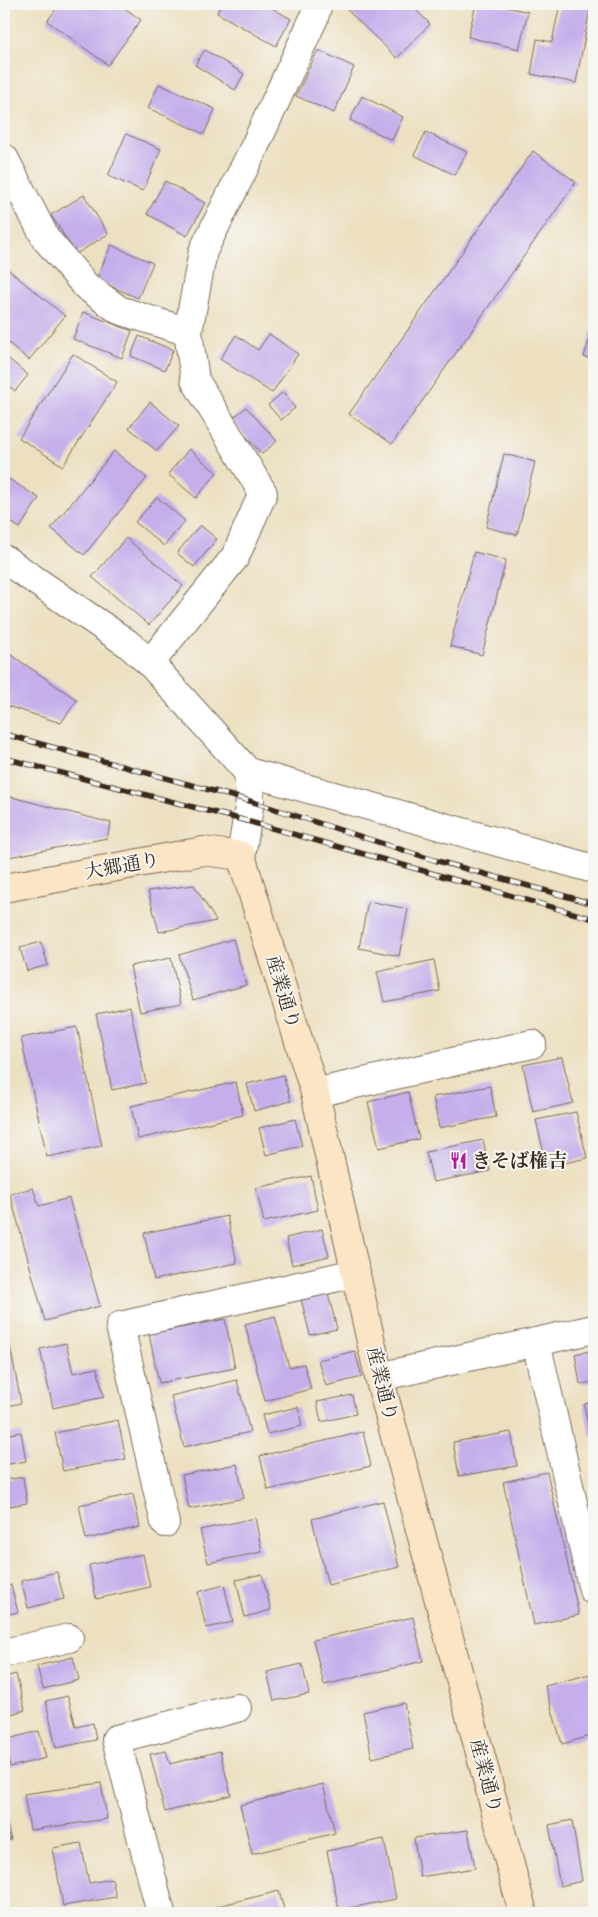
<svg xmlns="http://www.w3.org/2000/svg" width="598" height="1917" viewBox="0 0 598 1917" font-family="'Libre Bodoni','Noto Serif JP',serif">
<rect width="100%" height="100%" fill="#f6f6f2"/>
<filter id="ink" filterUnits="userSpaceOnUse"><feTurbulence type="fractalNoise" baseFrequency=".02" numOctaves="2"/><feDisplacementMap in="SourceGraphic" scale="10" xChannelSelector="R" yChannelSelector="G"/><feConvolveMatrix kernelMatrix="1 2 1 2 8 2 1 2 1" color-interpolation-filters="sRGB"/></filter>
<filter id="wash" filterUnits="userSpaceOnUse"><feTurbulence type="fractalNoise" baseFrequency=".0096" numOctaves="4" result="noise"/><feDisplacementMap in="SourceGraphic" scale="20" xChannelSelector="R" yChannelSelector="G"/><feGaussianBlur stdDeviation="1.12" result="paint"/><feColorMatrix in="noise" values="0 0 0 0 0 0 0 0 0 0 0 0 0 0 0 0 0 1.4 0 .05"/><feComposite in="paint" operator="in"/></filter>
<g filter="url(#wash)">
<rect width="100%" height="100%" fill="#ede0c1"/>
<g id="blocks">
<g fill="#c4afeb">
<polygon points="60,4 119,4 141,20 108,65 47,21"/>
<polygon points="222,4 265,4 291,19 276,46 217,13"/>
<polygon points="349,4 410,4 430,24 397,58 345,8"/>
<polygon points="476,4 494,4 528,12 519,49 468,37"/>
<polygon points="560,4 591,4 576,83 531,74 537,39 552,42"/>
<polygon points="205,50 244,74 235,90 195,65"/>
<polygon points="318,50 354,67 334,113 296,96"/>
<polygon points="159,84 215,109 204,134 148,108"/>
<polygon points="362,96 403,117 392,140 350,120"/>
<polygon points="426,132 467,152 455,175 414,155"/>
<polygon points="126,134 161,149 143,191 108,176"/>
<polygon points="533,151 576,182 392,444 349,414"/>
<polygon points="165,181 205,203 187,236 147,214"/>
<polygon points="84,195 108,234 76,254 51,215"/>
<polygon points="111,245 153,263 138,298 96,280"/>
<polygon points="6,268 65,316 29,360 4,339 4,271"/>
<polygon points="83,312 132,331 122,358 73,339"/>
<polygon points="594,324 594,360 584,357"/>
<polygon points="269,334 298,354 272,393 220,359 236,335 258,350"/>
<polygon points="139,336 173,350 165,370 131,356"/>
<polygon points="73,354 117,382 63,466 19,438"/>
<polygon points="4,355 28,375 15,391 4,382"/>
<polygon points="283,392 295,408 281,420 268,405"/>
<polygon points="150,402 179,426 157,451 129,428"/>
<polygon points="246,407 277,441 262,454 231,420"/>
<polygon points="189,449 217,473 196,498 168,474"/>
<polygon points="114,451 147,478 84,555 51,528"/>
<polygon points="504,454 535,462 517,535 486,527"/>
<polygon points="4,476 39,498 20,528 4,518"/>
<polygon points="157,497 185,521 164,546 135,522"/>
<polygon points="200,525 217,539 194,567 177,553"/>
<polygon points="126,538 183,586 149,625 92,577"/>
<polygon points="474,552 506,560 482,655 450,646"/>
<polygon points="4,650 77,700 61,723 4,705"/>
<polygon points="4,795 111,823 107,838 4,858"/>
<polygon points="194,885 216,921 159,932 148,891"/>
<polygon points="368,901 408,909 399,956 359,948"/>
<polygon points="233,939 246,985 193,1000 179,955"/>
<polygon points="41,942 48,965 27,971 20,948"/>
<polygon points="171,958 181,1004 140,1012 130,966"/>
<polygon points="434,960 440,991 384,1002 377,972"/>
<polygon points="130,1007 146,1083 112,1090 96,1014"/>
<polygon points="77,1027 102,1146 47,1157 21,1038"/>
<polygon points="562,1057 573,1103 533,1112 523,1065"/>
<polygon points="283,1075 291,1101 254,1111 247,1084"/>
<polygon points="236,1082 243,1115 138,1139 131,1106"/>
<polygon points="490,1086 496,1117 439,1128 433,1097"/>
<polygon points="408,1092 419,1139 379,1148 368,1102"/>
<polygon points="576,1112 587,1158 547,1167 536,1120"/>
<polygon points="295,1119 302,1146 266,1155 259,1128"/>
<polygon points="483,1140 490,1171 433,1182 426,1152"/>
<polygon points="311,1176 318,1210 264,1222 256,1188"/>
<polygon points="33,1188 39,1206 69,1198 100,1306 45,1321 10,1194"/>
<polygon points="227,1216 237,1263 154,1280 144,1233"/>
<polygon points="322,1229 329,1256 292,1265 286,1238"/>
<polygon points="328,1293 337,1329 310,1335 301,1299"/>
<polygon points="275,1316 289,1367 304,1364 311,1389 265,1401 245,1324"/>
<polygon points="225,1319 235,1368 159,1383 149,1334"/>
<polygon points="66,1343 73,1373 97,1368 104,1397 53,1408 40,1349"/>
<polygon points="10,1346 21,1403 4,1407 4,1347"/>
<polygon points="594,1350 594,1382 580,1384 575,1354"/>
<polygon points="355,1351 362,1377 326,1386 318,1360"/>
<polygon points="237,1380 250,1432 184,1447 171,1396"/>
<polygon points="352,1395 356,1414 321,1422 317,1402"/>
<polygon points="594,1402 594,1434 590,1435 584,1404"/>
<polygon points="298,1407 302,1426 267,1434 262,1415"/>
<polygon points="118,1420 126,1459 63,1471 55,1433"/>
<polygon points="21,1432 26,1461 4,1465 4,1435"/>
<polygon points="363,1432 371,1466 268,1490 260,1456"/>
<polygon points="511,1432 517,1466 459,1476 453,1442"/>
<polygon points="237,1464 244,1498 189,1509 182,1475"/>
<polygon points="547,1472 579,1615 534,1625 503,1482"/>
<polygon points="23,1477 27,1503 4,1507 4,1480"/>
<polygon points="133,1494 140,1527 86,1539 79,1505"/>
<polygon points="383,1501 399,1567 328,1585 312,1519"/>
<polygon points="255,1518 262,1552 208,1563 200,1530"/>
<polygon points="143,1554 150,1587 96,1599 89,1565"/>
<polygon points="57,1572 64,1599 28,1608 21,1581"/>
<polygon points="262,1574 271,1610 245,1617 236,1580"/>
<polygon points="11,1585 18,1612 4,1615 4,1587"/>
<polygon points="224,1585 233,1622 206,1628 198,1592"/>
<polygon points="413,1617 423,1661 324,1685 313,1640"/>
<polygon points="73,1657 79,1680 43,1689 37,1666"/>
<polygon points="302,1664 309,1694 274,1701 267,1672"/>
<polygon points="594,1673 594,1735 562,1744 545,1686"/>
<polygon points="16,1674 25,1710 4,1716 4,1677"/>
<polygon points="68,1696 76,1727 93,1723 96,1740 56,1748 46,1701"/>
<polygon points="404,1703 413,1749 372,1758 363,1712"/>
<polygon points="39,1731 46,1758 10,1767 4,1740"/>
<polygon points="166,1751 170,1764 220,1751 231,1795 165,1812 150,1754"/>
<polygon points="101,1783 107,1819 30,1830 24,1794"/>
<polygon points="323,1784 335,1833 252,1854 240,1805"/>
<polygon points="4,1813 11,1840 4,1842"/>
<polygon points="572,1820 582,1881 560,1886 549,1825"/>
<polygon points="468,1830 475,1868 420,1877 414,1838"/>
<polygon points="384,1839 396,1899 339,1910 327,1851"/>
<polygon points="81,1843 89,1883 112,1879 116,1897 63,1906 53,1848"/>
<polygon points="279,1891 285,1913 215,1913 214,1907"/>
</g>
</g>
</g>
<g filter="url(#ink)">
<use href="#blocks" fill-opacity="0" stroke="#796a57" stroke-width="1"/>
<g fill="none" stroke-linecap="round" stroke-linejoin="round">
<defs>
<g id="street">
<polyline points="4,158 46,239 86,286 119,310 188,332"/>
<polyline points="4,559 127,643 150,663 248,772 250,801 241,856"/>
<polyline points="150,663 235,557 263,493 195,380 188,332 203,251 253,150 314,18 318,4"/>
<polyline points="248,772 594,869"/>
<polyline points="315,1093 532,1044"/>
<polyline points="536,1342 593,1590"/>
<polyline points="379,1377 594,1329"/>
<polyline points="165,1523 120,1326 356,1273"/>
<polyline points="4,1653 69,1638"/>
<polyline points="161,1913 116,1739 237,1708"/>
</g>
<polyline id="secondary" points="4,888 203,851 241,856 315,1093 379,1377 523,1913"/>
</defs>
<use href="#street" stroke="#796a57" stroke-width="30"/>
<use href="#secondary" stroke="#796a57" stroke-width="30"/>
<use href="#street" stroke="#fff" stroke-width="28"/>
<use href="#secondary" stroke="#fce5c4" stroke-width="28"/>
<defs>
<g id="rail">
<polyline points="4,734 250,801 434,860 594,904"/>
<polyline points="4,758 247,821 594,919"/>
</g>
</defs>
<use href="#rail" stroke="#3b2a1e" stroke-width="5.5"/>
<use href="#rail" stroke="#f6f6f2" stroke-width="4" stroke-dasharray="11" stroke-linecap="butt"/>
</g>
</g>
<defs>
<symbol id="restaurant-bare" viewBox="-9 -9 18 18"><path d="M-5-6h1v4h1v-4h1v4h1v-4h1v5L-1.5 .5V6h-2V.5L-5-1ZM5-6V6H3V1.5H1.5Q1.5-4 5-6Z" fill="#b5179e" stroke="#f6f6f2" stroke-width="2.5" paint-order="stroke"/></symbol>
</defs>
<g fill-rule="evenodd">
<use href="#restaurant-bare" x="446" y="1148" width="25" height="25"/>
</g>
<g text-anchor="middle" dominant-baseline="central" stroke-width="4" stroke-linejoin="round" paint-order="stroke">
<g font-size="19" fill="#3b2a1e" stroke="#f6f6f2">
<text transform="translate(122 866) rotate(-10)">大郷通り</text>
<text transform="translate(283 992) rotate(73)">産業通り</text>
<text transform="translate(382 1384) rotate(76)">産業通り</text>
<text transform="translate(486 1776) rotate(75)">産業通り</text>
</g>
<g font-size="19" font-weight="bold" fill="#3b2a1e" stroke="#f6f6f2" text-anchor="start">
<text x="472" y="1161">きそば権吉</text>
</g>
</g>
<rect width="598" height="1917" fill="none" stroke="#f6f6f2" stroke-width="20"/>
</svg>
